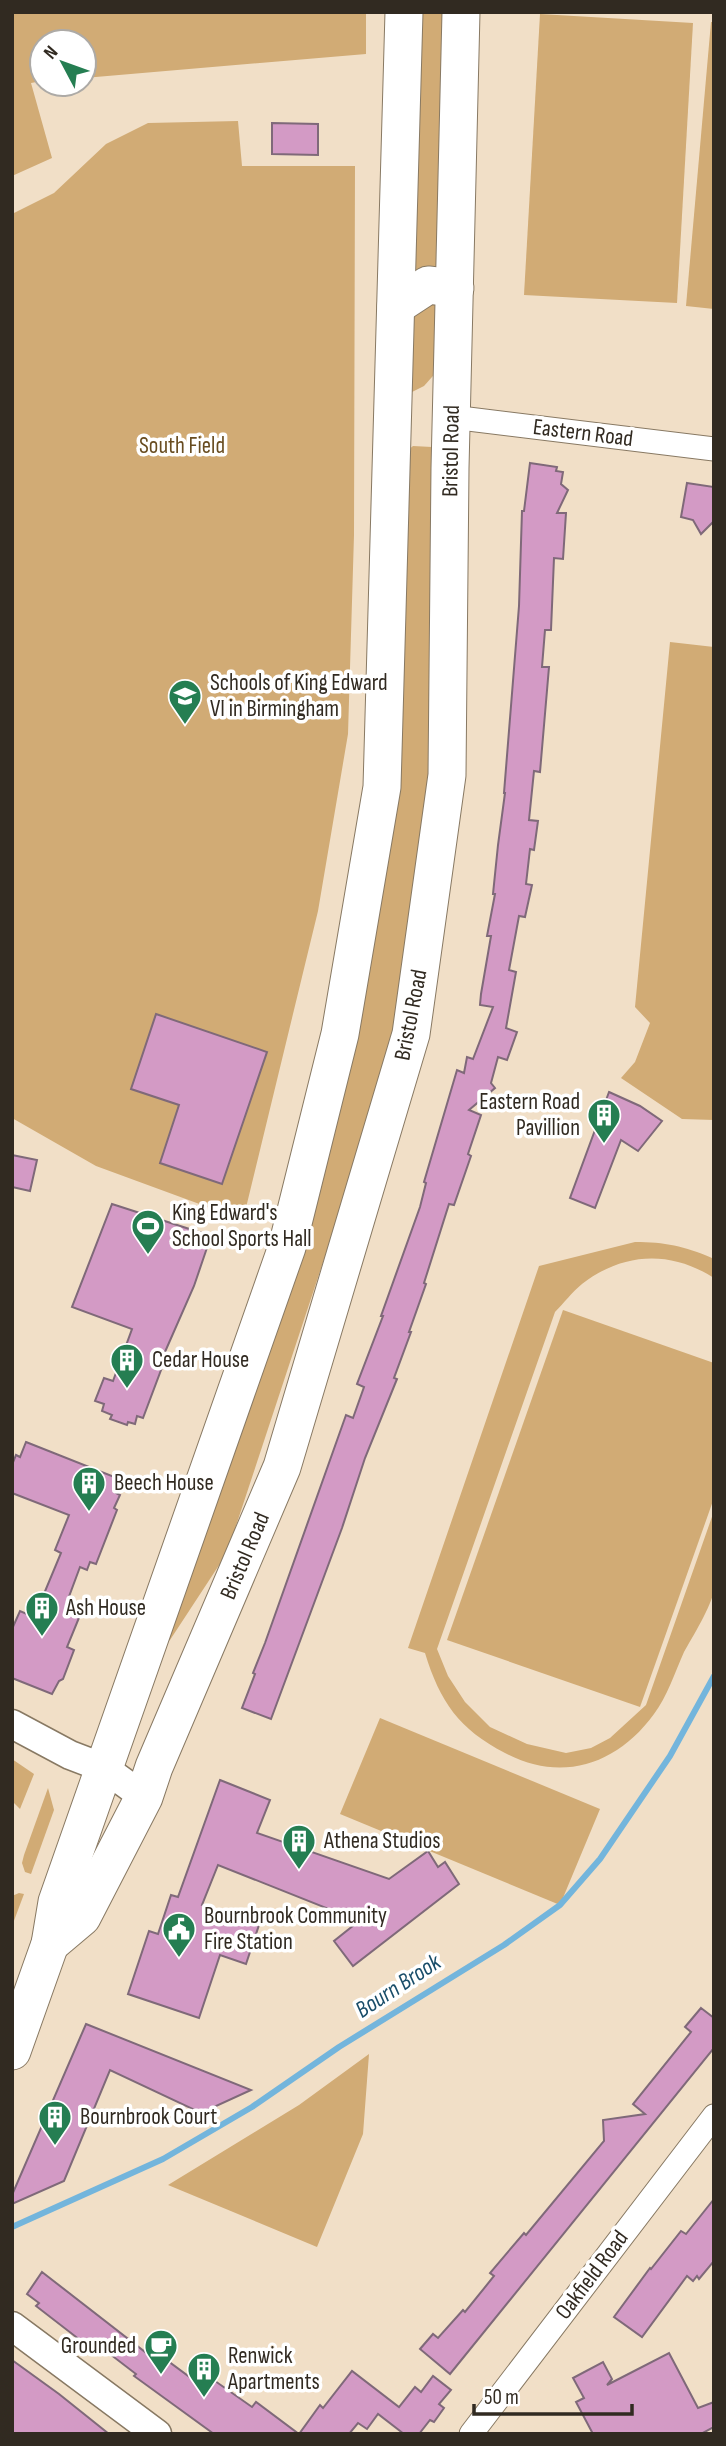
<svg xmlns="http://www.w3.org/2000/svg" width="726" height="2446" viewBox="0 0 726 2446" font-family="'Sofia Sans Condensed',sans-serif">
<rect width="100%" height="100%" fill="#f1dfc7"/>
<g fill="#d1ab75">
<polygon points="12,12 366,12 366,54 84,78 84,42 42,42 42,81 31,83 52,158 12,176"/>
<polygon points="420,12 450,12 440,368 424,386 412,392"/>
<polygon points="540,14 693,23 677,303 524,295"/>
<polygon points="711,22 714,22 714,309 686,306"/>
<polygon points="238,121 242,166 355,166 354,535 348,734 318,911 243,1220 96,1166 12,1118 12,214 54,193 106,144 148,123"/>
<polygon points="413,446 432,447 435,771 398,1035 227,1553 170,1640 161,1646 356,1039 407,451"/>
<polygon points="670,642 714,647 714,1120 682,1119 621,1078 635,1062 650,1023 635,1007"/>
<path d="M 635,1242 C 665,1242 684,1246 712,1258 L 714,1259 L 714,1278 C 671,1250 623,1252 582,1284 C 572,1292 564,1303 555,1312 L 437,1649 L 448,1676 L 465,1702 L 490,1727 L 527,1744 L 566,1753 L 591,1748 L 610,1738 L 646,1705 L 714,1511 C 714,1537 717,1564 714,1590 C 712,1605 692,1638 684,1652 C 675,1672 667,1697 654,1714 C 617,1765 561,1783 505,1753 C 459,1729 440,1702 425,1653 L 408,1648 L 539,1266 Z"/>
<polygon points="563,1310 714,1363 714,1498 640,1707 447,1640"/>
<polygon points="380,1718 600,1809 560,1905 340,1814"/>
<polygon points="12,1759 34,1774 20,1809 12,1801"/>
<polygon points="48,1788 54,1810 31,1874 25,1872 22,1863 24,1855"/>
<polygon points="19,1893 24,1894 12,1926 12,1896"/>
<polygon points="369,2054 363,2134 317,2247 168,2185 299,2105"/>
</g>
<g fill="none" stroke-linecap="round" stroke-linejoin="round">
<polyline stroke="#73b5dc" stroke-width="6" points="12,2227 163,2159 252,2107 339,2047 504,1945 560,1905 600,1859 670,1756 714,1676"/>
</g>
<g fill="#d39ac5" stroke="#7f6979" stroke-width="2">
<polygon points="272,123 318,124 318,155 272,154"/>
<polygon points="530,463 557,467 556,471 563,472 561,484 568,490 557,513 566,513 563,559 554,558 551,630 545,630 542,667 549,667 540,772 534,771 529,820 538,821 534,850 530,849 526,884 532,885 525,917 519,916 509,970 516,972 506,1028 517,1032 507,1060 498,1057 491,1083 495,1088 469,1110 481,1115 468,1154 471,1156 454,1205 449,1204 424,1283 426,1284 409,1332 411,1332 394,1378 397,1379 365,1458 342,1528 271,1719 242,1708 255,1674 253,1673 265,1643 346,1415 353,1418 364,1387 357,1384 383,1316 381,1316 420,1207 426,1183 424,1182 457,1070 464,1073 467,1057 473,1059 493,1007 480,1005 481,994 491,936 487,936 495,894 493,894 498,845 505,793 504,793 519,606 522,511 524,511"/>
<polygon points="687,483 714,487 714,521 701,534 693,520 681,517"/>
<polygon points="156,1014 267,1052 222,1184 160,1163 179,1105 131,1089"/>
<polygon points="609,1092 640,1106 662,1121 638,1151 621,1140 595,1208 570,1198"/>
<polygon points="12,1155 37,1160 30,1191 12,1187"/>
<polygon points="112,1204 211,1236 194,1286 161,1361 164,1362 143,1418 137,1416 135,1424 128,1422 127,1425 110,1419 112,1415 102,1411 104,1404 95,1401 104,1378 113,1381 132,1329 72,1307"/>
<polygon points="26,1442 122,1480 116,1493 120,1495 114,1508 117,1510 96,1564 90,1562 87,1570 80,1567 67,1602 83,1608 67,1647 74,1650 63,1679 59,1681 52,1694 12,1678 12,1629 20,1611 29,1615 35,1599 41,1601 61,1553 55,1550 69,1515 12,1493 12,1465 16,1455 20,1457"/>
<polygon points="220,1780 270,1800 257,1833 389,1879 428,1851 438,1867 445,1862 459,1884 353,1966 334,1941 359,1921 218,1865 202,1905 259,1925 246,1964 220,1955 199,2018 128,1994 149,1931 158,1934 171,1895 178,1897"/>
<polygon points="701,2008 714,2018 714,2048 450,2374 420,2349 433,2334 438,2338 463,2310 465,2312 494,2276 490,2273 524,2233 526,2235 604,2141 603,2120 645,2114 633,2104 691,2032 685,2027"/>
<polygon points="86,2024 251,2090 201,2113 110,2070 64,2181 12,2204 12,2195"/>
<polygon points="714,2199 714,2261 699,2279 697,2276 693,2281 687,2276 642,2337 614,2317 650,2268 651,2269 681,2231 686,2234"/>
<polygon points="42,2272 149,2355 153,2350 191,2378 198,2369 252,2407 256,2402 299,2434 320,2405 323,2408 352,2371 399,2407 415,2387 421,2392 433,2376 451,2390 439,2404 444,2408 434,2422 430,2420 419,2434 404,2434 378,2414 367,2429 358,2423 349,2434 214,2434 134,2376 136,2374 106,2351 104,2353 92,2344 89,2347 36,2306 39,2303 27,2294"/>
<polygon points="669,2353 698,2408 714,2402 714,2427 701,2434 593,2434 576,2402 584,2398 573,2378 603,2362 612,2379 607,2385"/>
<polygon points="12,2360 59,2394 109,2434 12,2434"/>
</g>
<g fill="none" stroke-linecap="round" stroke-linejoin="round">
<defs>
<g id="minor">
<polyline points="452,417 714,449"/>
<polyline points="471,2434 714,2116"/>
</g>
<g id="tertiary">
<polyline points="12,1724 70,1755 104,1768 144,1797"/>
<polyline points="12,2326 157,2434"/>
</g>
<g id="trunk">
<polyline points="396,306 428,285 455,288"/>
<polyline points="50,1944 82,1917 144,1797 154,1767 282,1467 411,1034 447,775 450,468 461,12"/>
<polyline points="12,2051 50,1944 57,1902 287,1247 340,1034 382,787 404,12"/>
</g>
</defs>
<use href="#minor" stroke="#887963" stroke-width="25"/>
<use href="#tertiary" stroke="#887963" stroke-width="31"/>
<use href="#trunk" stroke="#887963" stroke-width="39"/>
<use href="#minor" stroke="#fff" stroke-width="23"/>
<use href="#tertiary" stroke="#fff" stroke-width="28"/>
<use href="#trunk" stroke="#fff" stroke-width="37"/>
</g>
<defs>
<symbol id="school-pin" viewBox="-11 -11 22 30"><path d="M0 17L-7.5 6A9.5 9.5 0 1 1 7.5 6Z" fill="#257e52" stroke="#fff"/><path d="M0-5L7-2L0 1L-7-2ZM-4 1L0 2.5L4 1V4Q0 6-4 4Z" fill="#fff"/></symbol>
<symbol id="building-pin" viewBox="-11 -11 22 30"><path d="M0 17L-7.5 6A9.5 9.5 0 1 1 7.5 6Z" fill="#257e52" stroke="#fff"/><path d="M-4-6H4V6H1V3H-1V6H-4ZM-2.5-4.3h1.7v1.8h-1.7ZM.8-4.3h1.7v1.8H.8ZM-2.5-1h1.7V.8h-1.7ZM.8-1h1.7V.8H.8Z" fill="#fff"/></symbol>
<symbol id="stadium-pin" viewBox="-11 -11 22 30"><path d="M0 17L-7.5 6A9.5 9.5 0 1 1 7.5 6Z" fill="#257e52" stroke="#fff"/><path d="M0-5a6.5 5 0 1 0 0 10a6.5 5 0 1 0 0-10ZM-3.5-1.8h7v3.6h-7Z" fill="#fff"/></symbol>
<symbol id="civic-pin" viewBox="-11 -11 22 30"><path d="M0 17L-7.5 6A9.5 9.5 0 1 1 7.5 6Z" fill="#257e52" stroke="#fff"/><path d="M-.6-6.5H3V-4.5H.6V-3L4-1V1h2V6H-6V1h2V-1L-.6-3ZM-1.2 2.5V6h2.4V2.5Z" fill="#fff"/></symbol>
<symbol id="cafe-pin" viewBox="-11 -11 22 30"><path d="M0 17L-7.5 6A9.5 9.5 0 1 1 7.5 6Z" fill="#257e52" stroke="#fff"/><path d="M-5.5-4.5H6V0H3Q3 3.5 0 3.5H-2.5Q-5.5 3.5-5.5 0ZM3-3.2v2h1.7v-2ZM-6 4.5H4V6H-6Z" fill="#fff"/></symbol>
</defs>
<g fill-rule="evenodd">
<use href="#school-pin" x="166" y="677" width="38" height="52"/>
<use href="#building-pin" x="585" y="1096" width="38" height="52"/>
<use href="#stadium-pin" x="129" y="1207" width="38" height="52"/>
<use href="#building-pin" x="108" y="1341" width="38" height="52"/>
<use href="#building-pin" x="70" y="1464" width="38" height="52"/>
<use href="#building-pin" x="23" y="1589" width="38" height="52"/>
<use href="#building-pin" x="280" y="1822" width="38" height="52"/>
<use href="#civic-pin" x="160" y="1910" width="38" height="52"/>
<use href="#building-pin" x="36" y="2098" width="38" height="52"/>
<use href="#cafe-pin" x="142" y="2327" width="38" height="52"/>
<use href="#building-pin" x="185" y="2350" width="38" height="52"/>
</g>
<g text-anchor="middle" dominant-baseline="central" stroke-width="7" stroke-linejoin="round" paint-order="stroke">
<g font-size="23" fill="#312a21" stroke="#fff">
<text transform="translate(583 433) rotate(7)">Eastern Road</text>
<text transform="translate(451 451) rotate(-89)">Bristol Road</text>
<text transform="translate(411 1015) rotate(-79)">Bristol Road</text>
<text transform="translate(245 1556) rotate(-67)">Bristol Road</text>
<text transform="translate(592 2275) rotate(-53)">Oakfield Road</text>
</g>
<g font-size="23" fill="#684c20" stroke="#fff">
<text x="182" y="446">South Field</text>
</g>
<g font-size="23" fill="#312a21" stroke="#fff" text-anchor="start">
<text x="210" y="683">Schools of King Edward<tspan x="210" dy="26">VI in Birmingham</tspan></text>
<text x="580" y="1102" text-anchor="end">Eastern Road<tspan x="580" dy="26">Pavillion</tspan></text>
<text x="172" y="1213">King Edward's<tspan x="172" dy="26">School Sports Hall</tspan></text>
<text x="152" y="1360">Cedar House</text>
<text x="114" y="1483">Beech House</text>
<text x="66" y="1608">Ash House</text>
<text x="324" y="1841">Athena Studios</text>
<text x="204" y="1916">Bournbrook Community<tspan x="204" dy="26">Fire Station</tspan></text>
<text x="80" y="2117">Bournbrook Court</text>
<text x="136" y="2346" text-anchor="end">Grounded</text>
<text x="228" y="2356">Renwick<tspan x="228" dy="26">Apartments</tspan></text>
</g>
<g font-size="24" font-style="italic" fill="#194d69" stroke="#fff">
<text transform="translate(398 1986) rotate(-33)">Bourn Brook</text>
</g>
</g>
<rect width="726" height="2446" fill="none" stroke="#312a21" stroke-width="28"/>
<g transform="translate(63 63) rotate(311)"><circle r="33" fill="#ffffff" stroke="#adaaa6" stroke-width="2"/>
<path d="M0-5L12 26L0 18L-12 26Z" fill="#257e52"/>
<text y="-10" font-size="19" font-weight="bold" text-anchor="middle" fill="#312a21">N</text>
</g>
<path d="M474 2404v10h158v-10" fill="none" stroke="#312a21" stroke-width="3.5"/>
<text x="484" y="2404" font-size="21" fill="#312a21" stroke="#ffffff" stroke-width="5" paint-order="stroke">50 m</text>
</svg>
